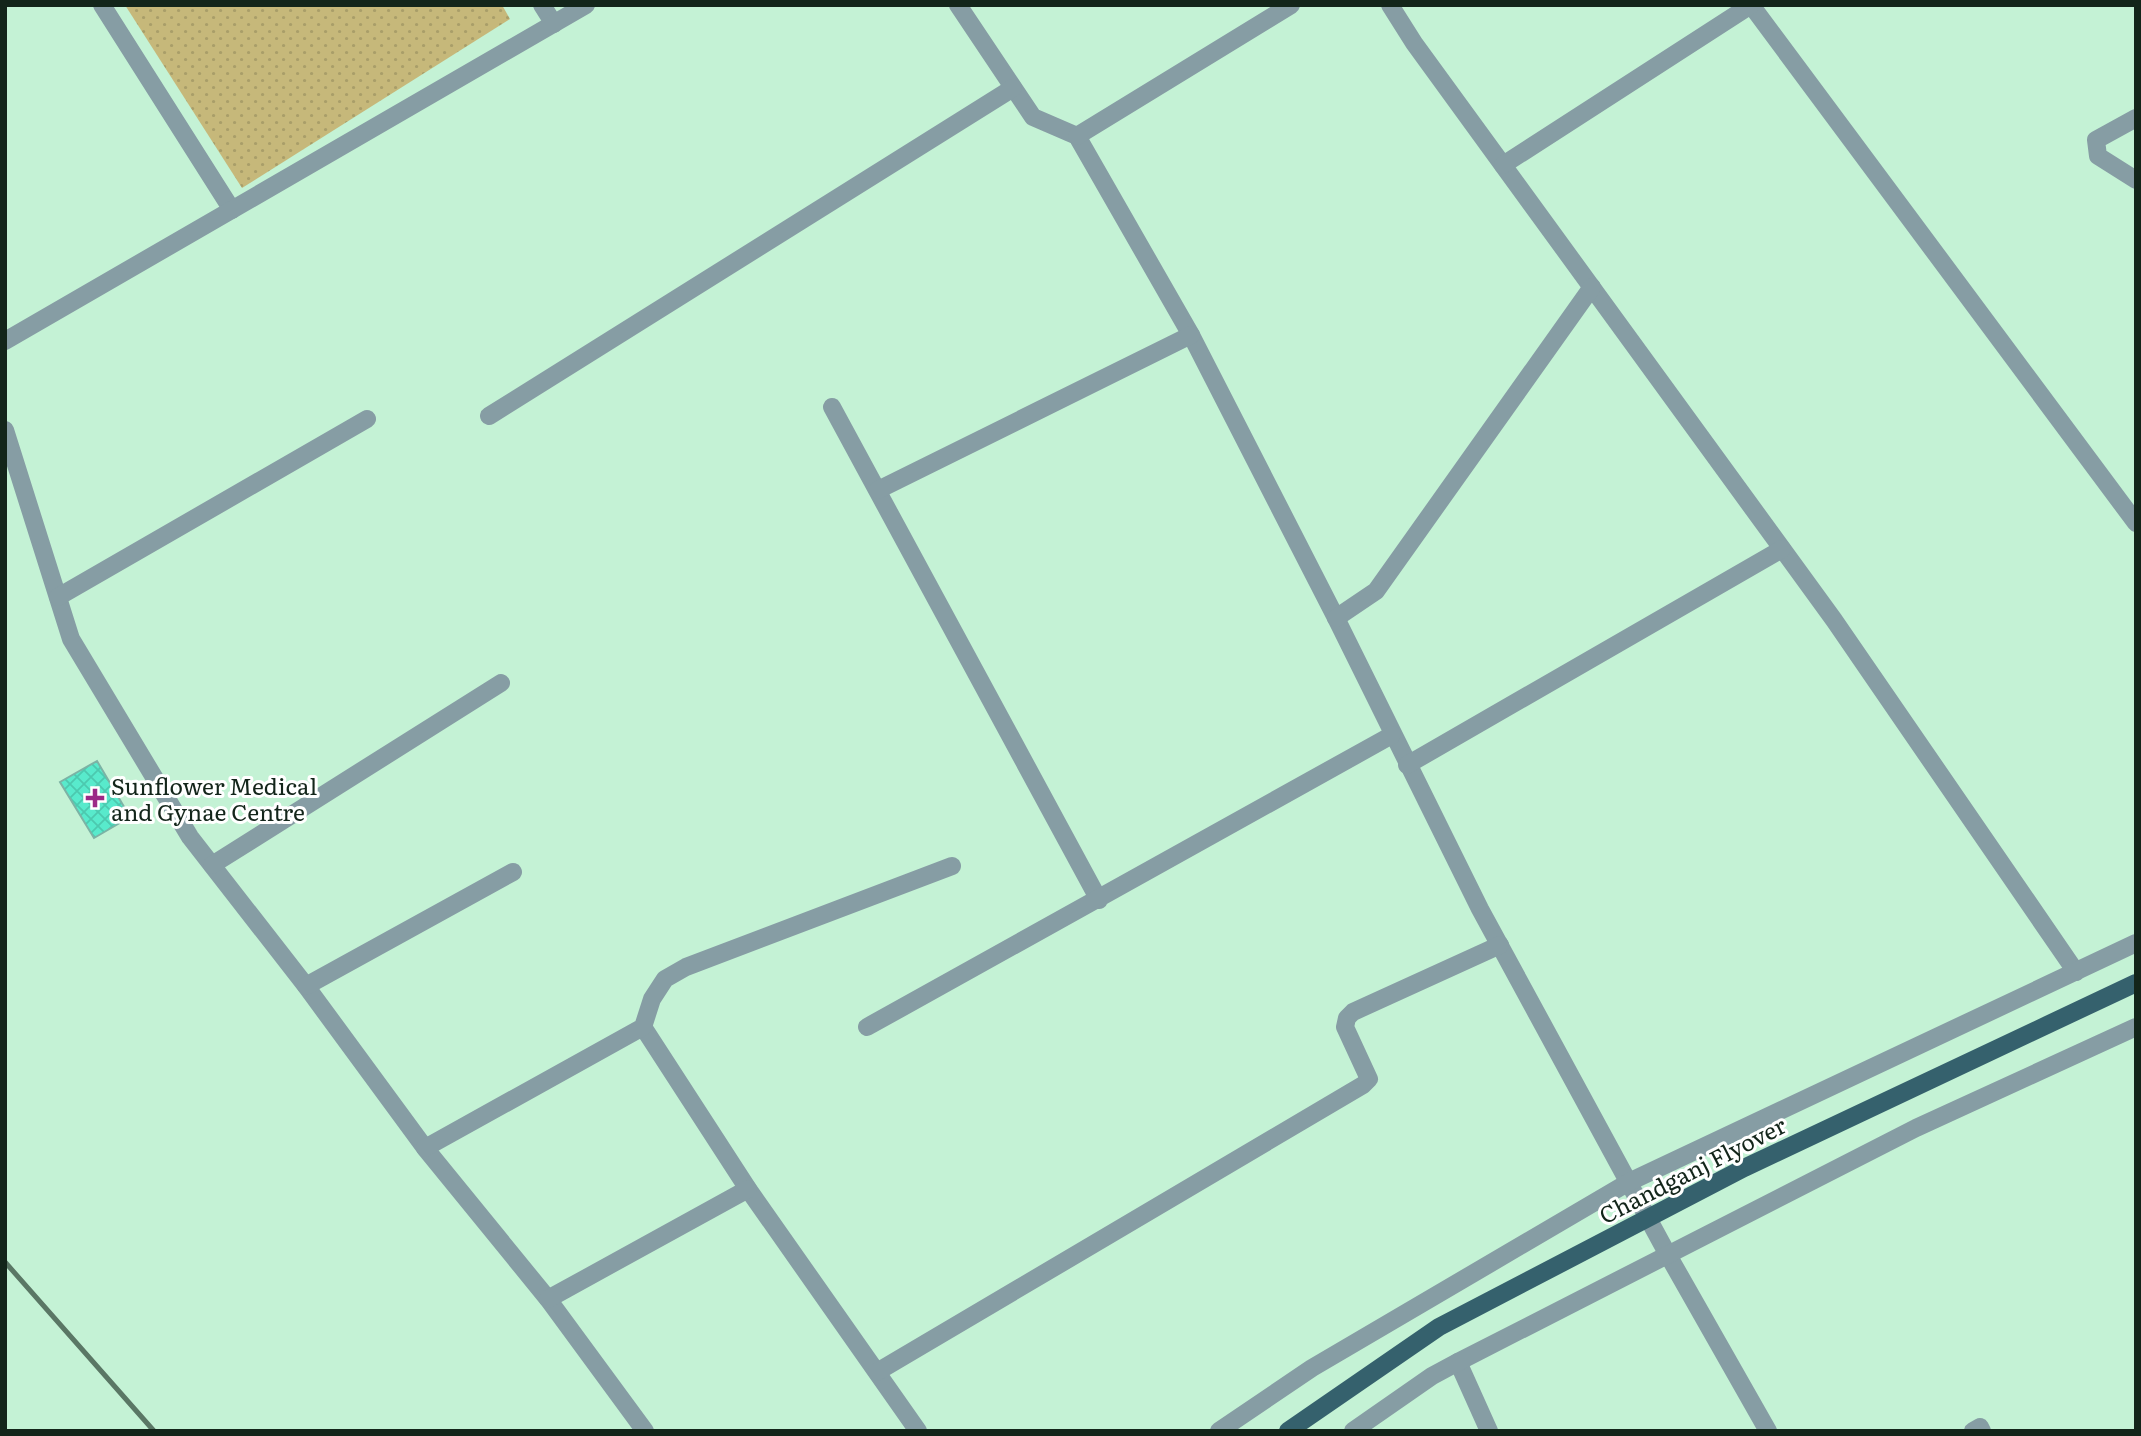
<svg xmlns="http://www.w3.org/2000/svg" width="2141" height="1436" viewBox="0 0 2141 1436" font-family="Literata,serif">
<defs>
<pattern id="park-dots" width="8" height="8" patternUnits="userSpaceOnUse" patternTransform="scale(1.75)"><rect width="8" height="8" fill="#c6b87a"/><path d="M2 2h.1M6 6h.1" fill="none" stroke="#a99e69" stroke-width="1.8" stroke-linecap="round"/></pattern>
<pattern id="building-cross-hatch" width="8" height="8" patternUnits="userSpaceOnUse" patternTransform="scale(1.75)"><rect width="8" height="8" fill="#58eacc"/><path d="M0 0l8 8M0 8l8-8" fill="none" stroke="#4cc9af"/></pattern>
</defs>
<rect width="100%" height="100%" fill="#c4f2d5"/>
<polygon fill="url(#park-dots)" points="125,5 502,5 510,19 242,188"/>
<polygon fill="url(#building-cross-hatch)" stroke="#7cb3a5" stroke-width="2" points="97,761 130,817 94,838 60,782"/>
<g fill="none" stroke-linecap="round" stroke-linejoin="round">
<g stroke="#869da4" stroke-width="18">
<polyline points="102,5 232,210"/>
<polyline points="542,5 554,24"/>
<polyline points="958,5 1033,117 1077,136 1191,335 1336,618 1480,909 1668,1255 1768,1431"/>
<polyline points="1390,5 1414,43 1834,620 2076,972"/>
<polyline points="1751,5 2136,523"/>
<polyline points="2136,118 2096,140 2098,156 2136,180"/>
<polyline points="1077,136 1291,5"/>
<polyline points="1503,165 1751,5"/>
<polyline points="5,341 586,5"/>
<polyline points="832,407 1099,900"/>
<polyline points="489,416 1013,88"/>
<polyline points="5,430 71,639 190,837 306,986 425,1148 548,1299 645,1431"/>
<polyline points="878,490 1191,335"/>
<polyline points="58,597 367,419"/>
<polyline points="1336,618 1376,591 1592,287"/>
<polyline points="1407,765 1782,549"/>
<polyline points="212,865 501,683"/>
<polyline points="306,986 513,872"/>
<polyline points="643,1027 748,1189 918,1431"/>
<polyline points="867,1027 1392,735"/>
<polyline points="425,1148 643,1027 652,999 665,979 686,967 952,866"/>
<polyline points="548,1299 748,1189"/>
<polyline points="1458,1362 1489,1431"/>
<polyline points="877,1372 1363,1085 1369,1079 1345,1027 1347,1018 1353,1012 1500,945"/>
<polyline points="1219,1431 1312,1368 1629,1182 2136,943"/>
<polyline points="1353,1431 1432,1376 1458,1362 1916,1128 2136,1027"/>
<polyline points="1973,1431 1980,1427 1982,1431"/>
</g>
<polyline stroke="#35616d" stroke-width="18" points="1288,1431 1439,1327 1744,1168 2136,983"/>
<polyline stroke="#5a7765" stroke-width="5" points="5,1262 154,1431"/>
</g>
<path fill="#9c2986" stroke="#fff" stroke-width="2.5" d="M91.5 787.5h7v7h7v7h-7v7h-7v-7h-7v-7h7z"/>
<g text-anchor="middle" dominant-baseline="central" stroke-width="6" stroke-linejoin="round" paint-order="stroke">
<g font-size="23" fill="#13251a" stroke="#fff" text-anchor="start">
<text x="111" y="785">Sunflower Medical<tspan x="111" dy="26">and Gynae Centre</tspan></text>
</g>
<g font-size="23" fill="#13251a" stroke="#fff">
<text transform="translate(1692 1169) rotate(-27)">Chandganj Flyover</text>
</g>
</g>
<rect width="2141" height="1436" fill="none" stroke="#13251a" stroke-width="14"/>
</svg>
